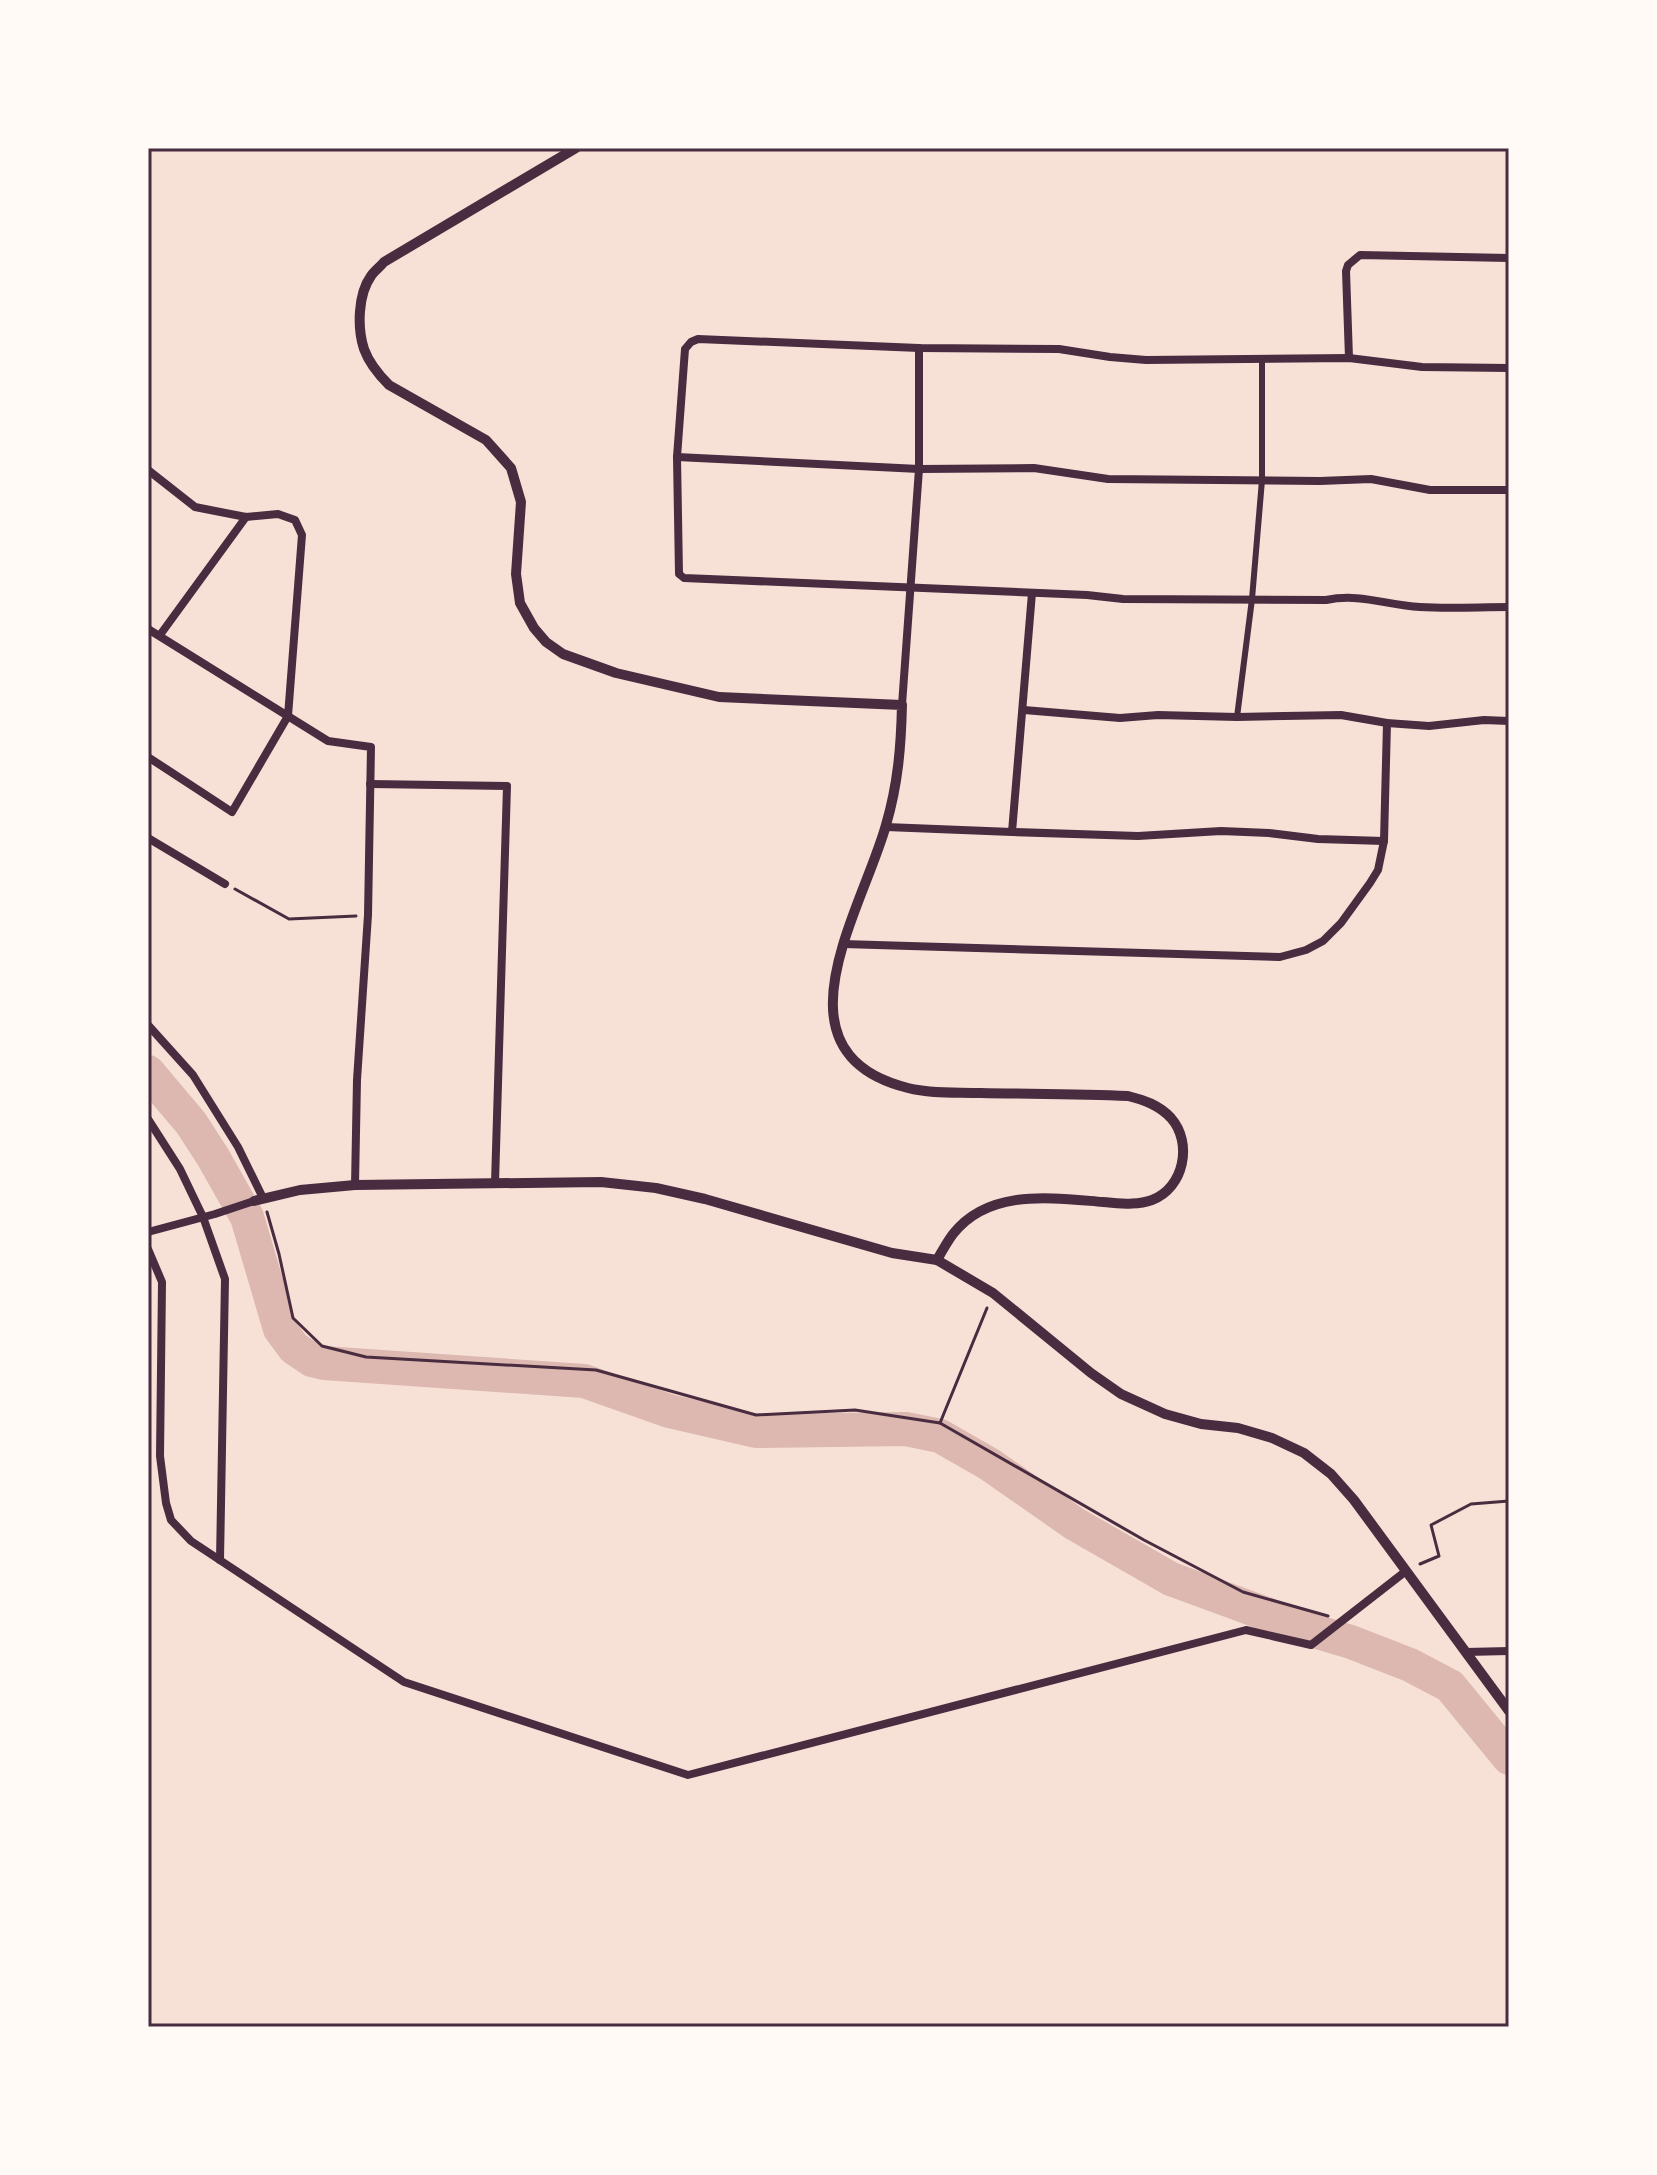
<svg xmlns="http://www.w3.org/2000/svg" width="1657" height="2175" viewBox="0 0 1657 2175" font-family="'Libre Baskerville',serif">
<rect width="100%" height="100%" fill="#f7e1d7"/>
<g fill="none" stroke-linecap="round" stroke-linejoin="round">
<polyline stroke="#dcb8b0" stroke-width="34" points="148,1072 191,1123 213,1157 247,1217 280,1329 294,1348 312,1360 324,1363 584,1381 669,1411 756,1431 906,1429 940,1436 989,1464 1075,1524 1171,1579 1304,1628 1351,1642 1410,1665 1450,1686 1509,1758"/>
<g stroke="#4a2c40" stroke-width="3">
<polyline points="235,889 289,919 356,916"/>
<polyline points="267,1212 279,1254 293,1318 322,1346 366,1357 596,1370 756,1415 855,1410 940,1423 1144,1540 1243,1592 1328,1616"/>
<polyline points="940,1423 987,1308"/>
<polyline points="1420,1564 1439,1556 1431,1525 1471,1504 1509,1501"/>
</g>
<polyline stroke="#4a2c40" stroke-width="6" points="1237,717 1252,599 1262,480 1262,360"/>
<g stroke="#4a2c40" stroke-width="8">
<polyline points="1349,358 1346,271 1348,265 1360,255 1509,258"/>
<path d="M 1509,368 L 1422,367 L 1349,358 L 1146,360 L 1110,357 L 1059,349 L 919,348 L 698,339 L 691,342 L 685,349 L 677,457 L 679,574 L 684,578 L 1087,595 L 1123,599 L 1326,600 C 1360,593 1386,605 1420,607 C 1449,609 1479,607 1509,607"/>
<polyline points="677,457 919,469 1034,468 1108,479 1320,481 1371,479 1430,490 1509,490"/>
<polyline points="148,470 195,507 246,517 278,514 295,520 302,535 288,716 232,812 148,757"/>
<polyline points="148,629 328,741 371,747 368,915 357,1080 355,1185"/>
<polyline points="160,635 246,517"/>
<polyline points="902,705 919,469 919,348"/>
<polyline points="1024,710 1120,718 1158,715 1237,717 1341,715 1387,723 1429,726 1484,720 1509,721"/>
<polyline points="370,784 507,786 495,1183"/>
<polyline points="886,827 1012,832 1032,593"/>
<polyline points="1012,832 1138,836 1221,831 1269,833 1318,839 1384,841"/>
<polyline points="148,838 225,884"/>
<polyline points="843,944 1280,957 1306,950 1323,941 1341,923 1370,883 1378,870 1384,841 1387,723"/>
<polyline points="148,1025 193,1075 238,1147 263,1198"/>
<polyline points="148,1119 180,1169 203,1217 225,1279 220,1560"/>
<polyline points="148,1232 215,1214 254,1201"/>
<polyline points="148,1249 162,1282 160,1456 166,1503 171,1520 191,1541 404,1682 688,1775 1246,1630 1311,1645 1406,1571"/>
<polyline points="1466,1652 1509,1651"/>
</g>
<g stroke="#4a2c40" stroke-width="10">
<path d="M 576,148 L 384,262 C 380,267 374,271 371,276 C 358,294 357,328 364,349 C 369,363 378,374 389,385 L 486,440 L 511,468 L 521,502 L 516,574 L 520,603 L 534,628 L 546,642 L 563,654 L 616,673 L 719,697 L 902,705 C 901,747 898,784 886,825 C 862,911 768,1053 908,1088 C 931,1094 957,1092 981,1093 C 1030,1094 1079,1094 1128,1096 C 1144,1100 1159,1105 1171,1118 C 1193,1143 1184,1188 1152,1200 C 1136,1206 1119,1203 1103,1202 C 1052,1198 989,1188 953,1234 C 947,1242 942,1251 937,1260"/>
<polyline points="254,1201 300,1190 355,1185 601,1182 656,1188 705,1199 892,1253 937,1260 993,1293 1091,1373 1121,1394 1165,1414 1201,1424 1238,1428 1272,1438 1304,1453 1331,1474 1354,1500 1509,1711"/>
</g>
</g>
<rect width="1657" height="2175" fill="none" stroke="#fffaf5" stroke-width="300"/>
<rect x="150" y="150" width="1357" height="1875" fill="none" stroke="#4a2c40" stroke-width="3"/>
</svg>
